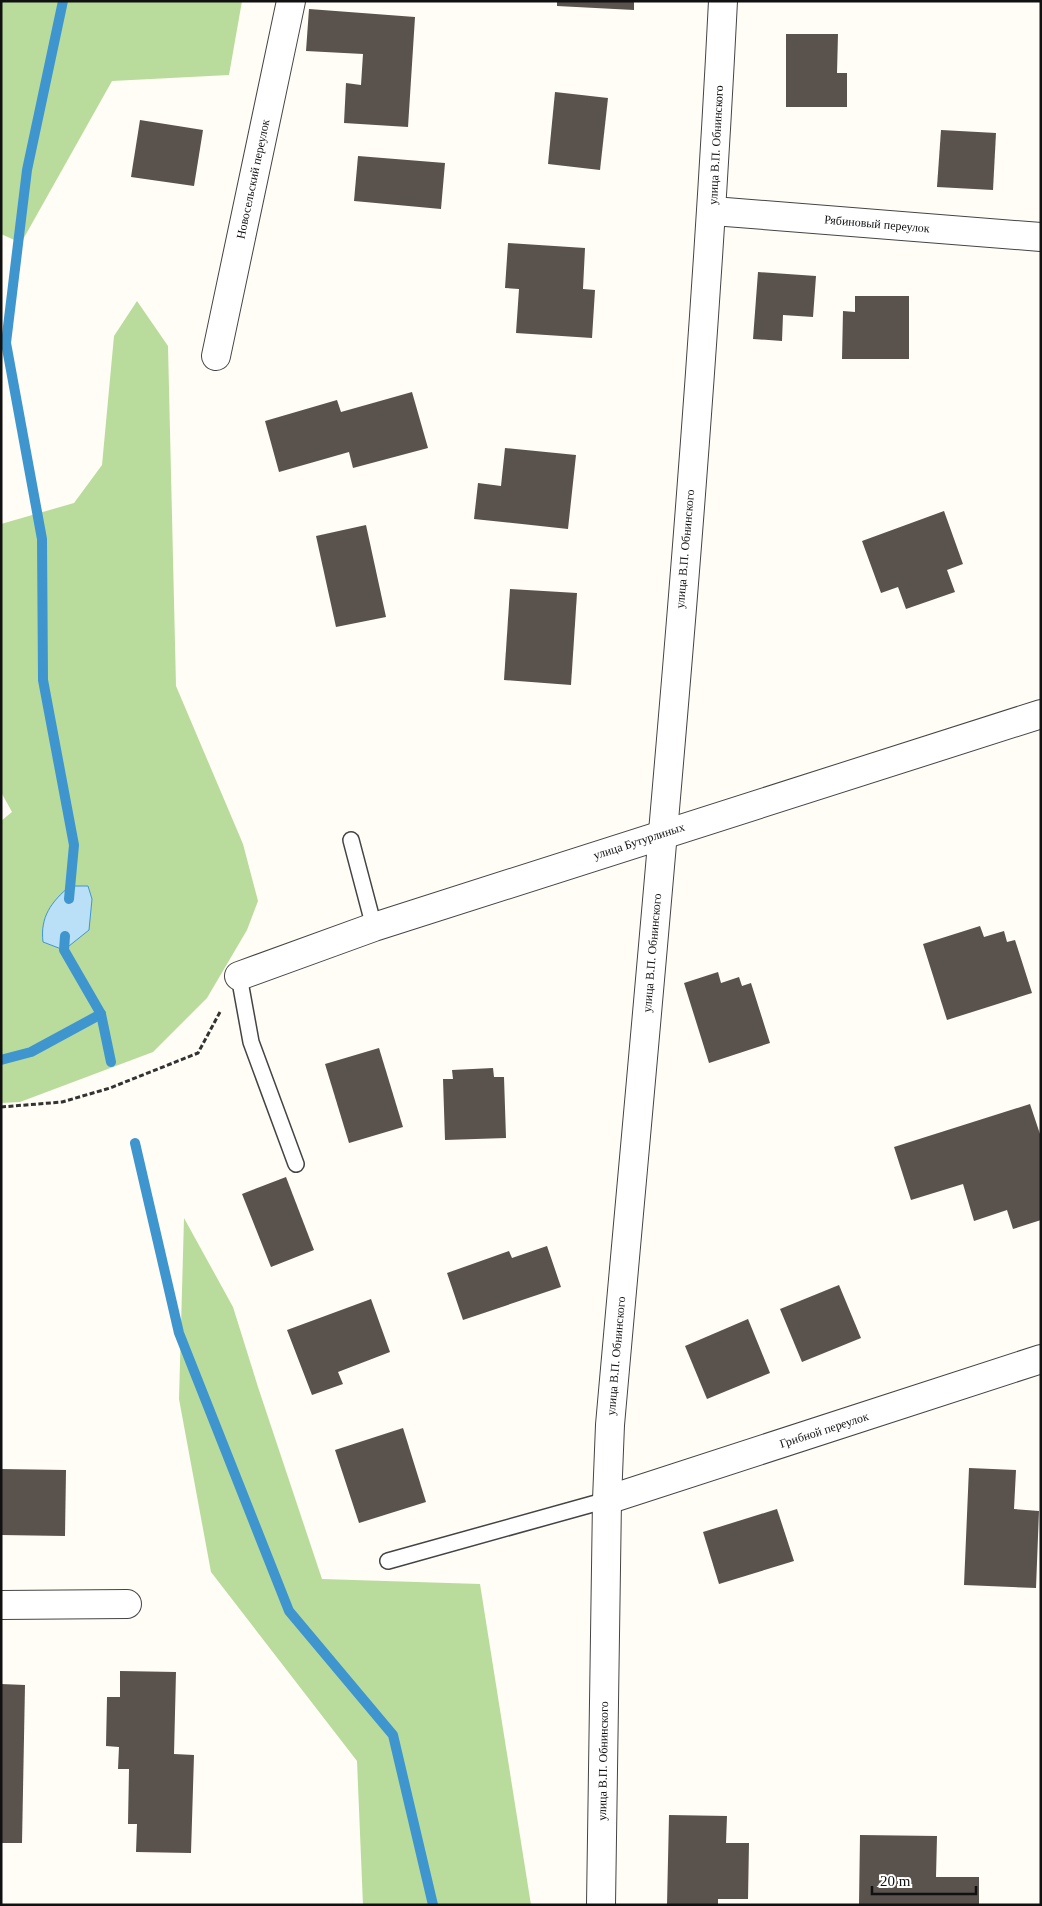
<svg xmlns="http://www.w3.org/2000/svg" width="1042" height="1906" viewBox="0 0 1042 1906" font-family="'Times New Roman',serif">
<rect width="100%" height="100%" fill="#fffdf5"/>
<g fill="#b9dc9c">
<polygon points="1,1 242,1 229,75 112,81 21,243 1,234"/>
<polygon points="137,301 168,346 176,686 243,844 258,901 247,930 207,998 153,1052 20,1102 1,1103 1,821 12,812 1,792 1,524 74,503 102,465 114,336"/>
<polygon points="184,1218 233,1307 258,1387 322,1579 480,1584 531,1905 363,1905 357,1761 211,1572 179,1399"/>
</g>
<path fill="#b9e0f7" stroke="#3f96cf" d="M 70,886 L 88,886 L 92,899 L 89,930 L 64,950 L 43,942 C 40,917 51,902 70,886 Z"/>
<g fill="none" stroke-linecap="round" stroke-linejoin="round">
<g stroke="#3f96cf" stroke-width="10">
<polyline points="63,1 27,170 6,343 42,539 43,680 74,845 69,899"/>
<polyline points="65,936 64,950 101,1014 111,1062"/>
<polyline points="1,1060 31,1052 101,1014"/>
<polyline points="135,1143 179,1333 289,1611 393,1735 433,1905"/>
</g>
</g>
<g fill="#5a524d">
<polygon points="557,1 634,1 634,10 557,6"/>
<polygon points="309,9 415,17 408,127 344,123 346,83 361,85 363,54 306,51"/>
<polygon points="786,34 838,34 837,73 847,73 847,107 786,107"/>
<polygon points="555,92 608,98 600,170 548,164"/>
<polygon points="140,120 203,130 194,186 131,177"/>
<polygon points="941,130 996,133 993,190 937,187"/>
<polygon points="358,156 445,163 441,209 354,201"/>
<polygon points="508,243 585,248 583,289 595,290 592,338 516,333 519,289 505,288"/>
<polygon points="758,272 816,276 813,317 783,315 782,341 753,339"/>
<polygon points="855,296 909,296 909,359 842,359 843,311 855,312"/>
<polygon points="412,392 428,448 353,468 349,452 279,472 265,421 337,400 341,412"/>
<polygon points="505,448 576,455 568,529 474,519 478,483 501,486"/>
<polygon points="944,511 963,564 947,570 955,592 906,609 898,587 881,593 862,541"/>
<polygon points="366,525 386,617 336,627 316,536"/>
<polygon points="510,589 577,593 571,685 504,680"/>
<polygon points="980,926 984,937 1004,931 1007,942 1015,940 1032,993 947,1020 923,944"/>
<polygon points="718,972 721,983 739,977 742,986 751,983 770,1043 709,1063 684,983"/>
<polygon points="379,1048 403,1127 349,1143 325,1064"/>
<polygon points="493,1068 494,1077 504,1077 506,1138 445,1140 443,1079 453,1079 452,1070"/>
<polygon points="1030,1104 1041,1137 1041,1220 1013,1229 1007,1210 974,1221 963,1184 911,1200 894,1147"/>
<polygon points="286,1177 314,1250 271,1267 242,1194"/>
<polygon points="547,1246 561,1287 463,1320 447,1273 509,1251 512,1258"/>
<polygon points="839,1285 861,1338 802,1362 780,1309"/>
<polygon points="371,1299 390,1352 338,1372 343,1384 312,1395 287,1330"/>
<polygon points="748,1319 770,1373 707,1399 685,1346"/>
<polygon points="403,1428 426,1502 359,1523 335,1450"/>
<polygon points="969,1468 1016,1470 1014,1509 1039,1511 1036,1588 964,1585"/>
<polygon points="1,1469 66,1470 65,1536 1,1535"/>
<polygon points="777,1509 794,1561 719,1584 703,1532"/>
<polygon points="120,1671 176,1672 174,1754 194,1755 191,1853 136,1852 137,1824 128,1824 129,1769 118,1769 119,1747 106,1746 107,1697 120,1697"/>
<polygon points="1,1684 25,1685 22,1843 1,1843"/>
<polygon points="669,1815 727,1816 726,1843 749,1843 748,1899 718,1899 718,1905 667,1905"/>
<polygon points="860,1835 937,1836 936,1877 979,1877 979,1905 859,1905"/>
</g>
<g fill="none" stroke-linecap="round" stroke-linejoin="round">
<defs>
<g id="lane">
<polyline points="351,840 374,927"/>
<polyline points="239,976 251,1042 296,1164"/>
<polyline points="388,1561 607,1500"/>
</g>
<g id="street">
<polyline points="713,211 1041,237"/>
<polyline points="216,356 291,1"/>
<polyline points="239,976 374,927 1041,714"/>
<polyline points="607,1500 1041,1359"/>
<polyline points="1,1605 127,1604"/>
<path d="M 601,1905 L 607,1500 L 610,1425 C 652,951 699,477 723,1"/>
</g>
</defs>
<use href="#lane" stroke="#444" stroke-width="18"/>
<use href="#street" stroke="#444" stroke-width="30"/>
<polyline stroke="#333" stroke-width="3" stroke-dasharray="5 2.5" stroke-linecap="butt" points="1,1107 62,1102 110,1088 198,1053 220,1012"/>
<use href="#lane" stroke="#fff" stroke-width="15"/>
<use href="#street" stroke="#fff" stroke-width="28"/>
</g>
<g text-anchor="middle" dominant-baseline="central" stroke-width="5" stroke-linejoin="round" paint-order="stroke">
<g font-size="12" fill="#111" stroke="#fff">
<text transform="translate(716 145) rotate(-87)">улица В.П. Обнинского</text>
<text transform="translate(253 179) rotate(-78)">Новосельский переулок</text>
<text transform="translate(877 224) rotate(5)">Рябиновый переулок</text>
<text transform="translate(685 549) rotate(-85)">улица В.П. Обнинского</text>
<text transform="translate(639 841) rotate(-18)">улица Бутурлиных</text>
<text transform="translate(652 953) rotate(-85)">улица В.П. Обнинского</text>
<text transform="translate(616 1356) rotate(-85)">улица В.П. Обнинского</text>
<text transform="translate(824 1430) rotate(-18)">Грибной переулок</text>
<text transform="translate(603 1761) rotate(-89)">улица В.П. Обнинского</text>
</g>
</g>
<rect width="1042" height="1906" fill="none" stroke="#111111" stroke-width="5"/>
<path d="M872 1886v8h104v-8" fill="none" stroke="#111111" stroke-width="2.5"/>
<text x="880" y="1886" font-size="15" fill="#111111" stroke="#ffffff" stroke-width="4" paint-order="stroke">20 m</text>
</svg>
